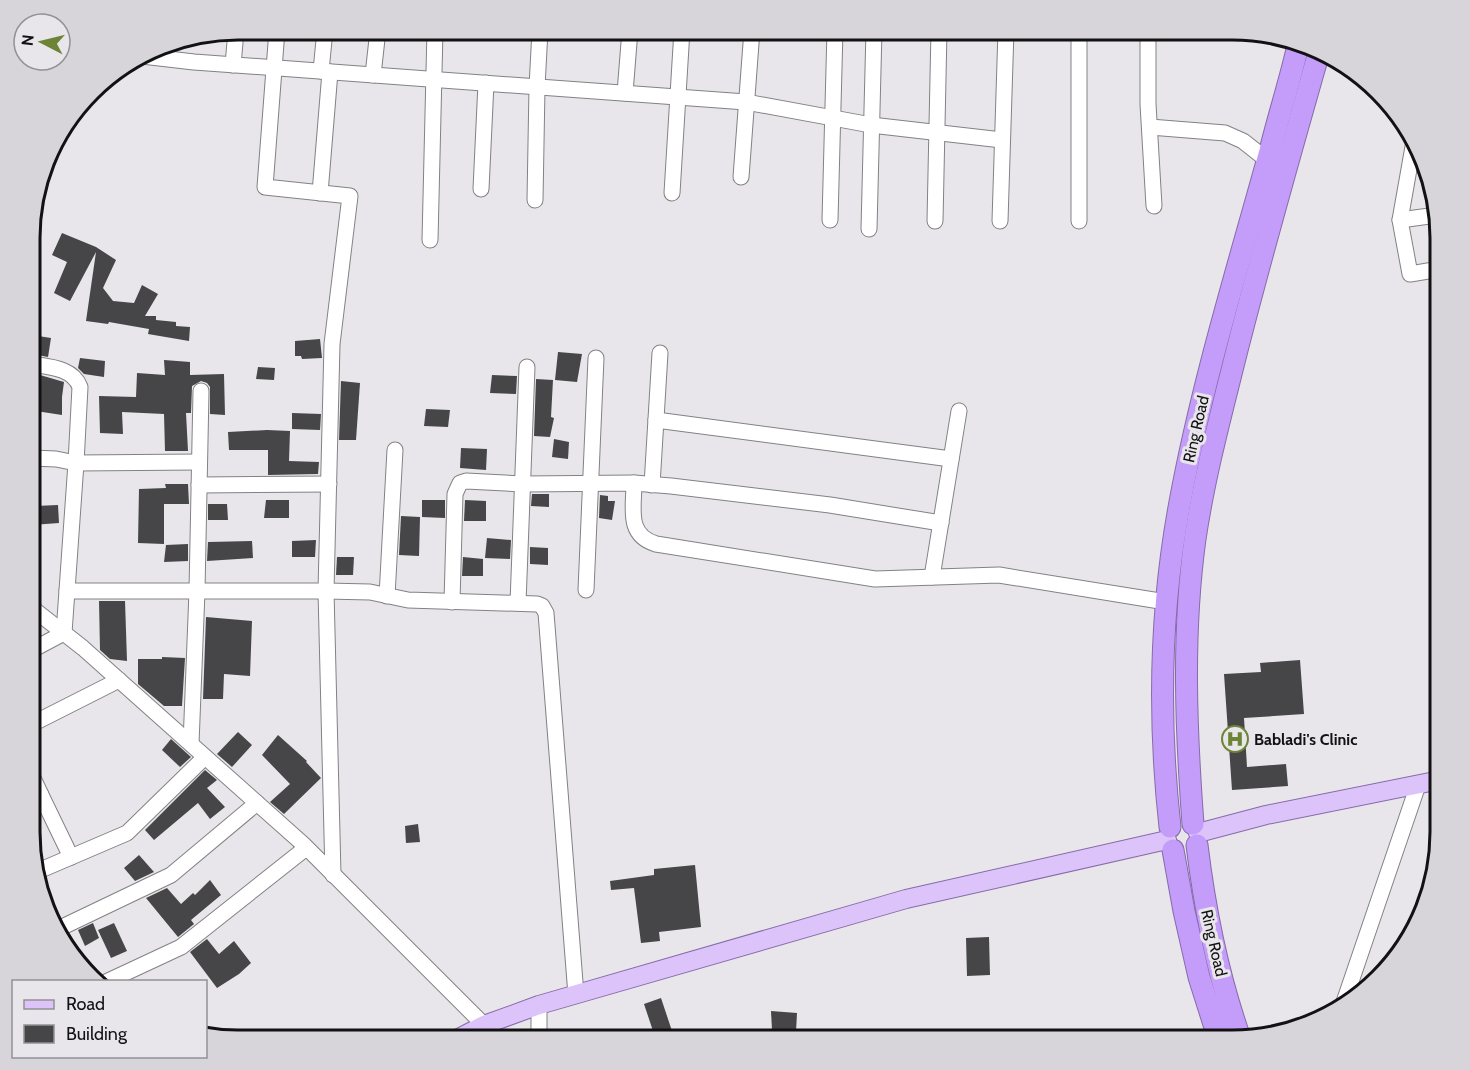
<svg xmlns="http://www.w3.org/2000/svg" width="1470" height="1070" viewBox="0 0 1470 1070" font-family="Cabin,sans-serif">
<rect width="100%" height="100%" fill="#e8e6ea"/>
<g fill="#464548">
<polygon points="62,233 96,247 116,260 103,288 113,301 134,303 142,285 158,294 145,316 156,316 156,320 176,322 176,326 190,327 189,341 148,334 149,329 109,322 108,324 86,321 96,252 70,301 54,293 67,262 52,255"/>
<polygon points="32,335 51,338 48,357 32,354"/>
<polygon points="320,339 322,358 302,359 301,356 295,356 295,341"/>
<polygon points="558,352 582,354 577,382 555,380"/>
<polygon points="80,358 105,361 104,377 84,374 78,368"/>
<polygon points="164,360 190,362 190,375 224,374 225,415 210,414 210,387 207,383 201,381 192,386 191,413 186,413 188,451 165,451 164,414 122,412 123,434 100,433 99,396 136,397 137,373 165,375"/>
<polygon points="258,367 275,368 274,380 256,379"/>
<polygon points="40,375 64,382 62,397 62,415 36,411"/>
<polygon points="492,375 517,376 516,394 490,393"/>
<polygon points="536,379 553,380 551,417 554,418 550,437 534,436"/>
<polygon points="341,381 360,383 356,440 339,440"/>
<polygon points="426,409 450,410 448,427 424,426"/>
<polygon points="292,413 321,414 320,430 292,429"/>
<polygon points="267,430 290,431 289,461 319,462 318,474 268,475 268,450 229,450 228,432"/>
<polygon points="554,439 569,442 568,459 552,457"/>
<polygon points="461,448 487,449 486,470 460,468"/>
<polygon points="165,484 188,484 189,504 164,504 164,544 138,543 139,489 166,488"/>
<polygon points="532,494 549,494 549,507 531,506"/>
<polygon points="600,495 608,496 608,501 615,501 612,520 599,518"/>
<polygon points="266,500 289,500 289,518 264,518"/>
<polygon points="422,500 445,500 445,518 422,517"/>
<polygon points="465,500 486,501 486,521 464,521"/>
<polygon points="208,504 227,504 228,520 208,520"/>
<polygon points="58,505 59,523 32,525 32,508 35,508 35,506"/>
<polygon points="401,516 420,517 419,556 399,555"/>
<polygon points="487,538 511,540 510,559 485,558"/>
<polygon points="316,540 315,557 292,557 292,541"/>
<polygon points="252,541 253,558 207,561 208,542"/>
<polygon points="188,544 188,561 164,562 166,545"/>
<polygon points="530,547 548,548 548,565 530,564"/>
<polygon points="337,557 354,557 353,575 336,575"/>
<polygon points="463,557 483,559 483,576 462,576"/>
<polygon points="99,601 125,601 127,661 110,659 100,650"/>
<polygon points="206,617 252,621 250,676 224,674 223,699 203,699"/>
<polygon points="162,657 185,658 182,706 164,706 138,684 138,659 162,659"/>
<polygon points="1300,660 1304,714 1244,718 1247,767 1286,764 1288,786 1232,790 1224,674 1261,672 1260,663"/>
<polygon points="238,732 252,745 232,767 217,754"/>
<polygon points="278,735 307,761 306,762 321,778 284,814 270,802 290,784 262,755"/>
<polygon points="171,739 191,757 180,767 162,750"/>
<polygon points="205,770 217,780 207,788 225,807 210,819 198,803 154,840 145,830"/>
<polygon points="418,824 420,842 406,843 405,826"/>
<polygon points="139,855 154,872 135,881 124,868"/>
<polygon points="695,865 701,927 659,932 660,941 641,943 634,888 611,890 610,881 654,875 654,869"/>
<polygon points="210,880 221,895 191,920 194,924 178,937 146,898 167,888 181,904 193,893 195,895"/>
<polygon points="93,923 99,938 85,946 78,930"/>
<polygon points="114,923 127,951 111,958 98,930"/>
<polygon points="989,937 990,975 967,976 966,938"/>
<polygon points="207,939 219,954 234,941 251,963 239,974 217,988 190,952"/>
<polygon points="661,998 673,1034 656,1040 644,1004"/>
<polygon points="771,1011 797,1013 796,1032 772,1030"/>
</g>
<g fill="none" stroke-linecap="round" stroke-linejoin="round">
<defs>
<g id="minor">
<polyline points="1079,30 1079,221"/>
<polyline points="1148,30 1148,104 1154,206"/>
<polyline points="142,56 194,62 746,102 871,125 1002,140"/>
<polyline points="233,65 236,31"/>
<polyline points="321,71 325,30"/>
<polyline points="373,75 378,30"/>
<polyline points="625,93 630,30"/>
<polyline points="1150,127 1225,133 1243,141 1267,160"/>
<polyline points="1414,141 1400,220 1410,274 1440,269"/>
<polyline points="741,177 752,30"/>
<polyline points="481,189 486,83"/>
<polyline points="320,193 330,72"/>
<polyline points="672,193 682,30"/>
<polyline points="535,200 537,87 540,30"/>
<polyline points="830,220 835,30"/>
<polyline points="1400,220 1437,215"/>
<polyline points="935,221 939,30"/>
<polyline points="1000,221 1006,30"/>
<polyline points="869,229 874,30"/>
<polyline points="430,240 435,30"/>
<path d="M 32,364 C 50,367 73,368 80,387 L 76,463 L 199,462"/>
<polyline points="656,420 951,459"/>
<polyline points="32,458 56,459 76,463 64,633 32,650"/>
<path d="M 634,483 C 634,508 626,535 656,544 L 875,579 L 999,575 L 1166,602"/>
<polyline points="199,485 329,484"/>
<polyline points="652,485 660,353"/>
<polyline points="932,577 959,411"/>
<polyline points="586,590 596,358"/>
<polyline points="67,591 326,591 332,344 350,196 265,187 277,30"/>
<polyline points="387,596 395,450"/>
<polyline points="452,602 455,494 460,483 466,481 523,484 634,483 671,486 830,505 941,523"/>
<polyline points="518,603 527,367"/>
<polyline points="32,608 83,648 303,844 484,1025"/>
<polyline points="32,724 119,680"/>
<polyline points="191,744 197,591 201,391"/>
<polyline points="32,776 41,795"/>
<polyline points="32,800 41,795 71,857"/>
<polyline points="36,872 127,833 205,757"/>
<polyline points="333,875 326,591 370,592 408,600 537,604 542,606 546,613 576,995"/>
<polyline points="56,930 171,875 257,803"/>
<polyline points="106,982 181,947 306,848"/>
<polyline points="1344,1002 1418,785"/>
<polyline points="539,1040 539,1005"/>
</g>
<g id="major">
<polyline points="1198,833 1266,815 1440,780"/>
<polyline points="455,1040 484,1025 539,1005 906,899 1167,840"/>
</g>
<g id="highway">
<path d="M 1193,824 C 1186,730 1182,634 1195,539 C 1204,478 1220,418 1235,358 C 1261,255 1290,154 1319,52"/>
<path d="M 1170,827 C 1158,719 1160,609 1180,502 C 1202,383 1238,267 1270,151 C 1279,114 1291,78 1299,41"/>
<path d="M 1197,845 C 1205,911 1218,976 1240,1038"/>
<polyline points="1173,850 1184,911 1199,977 1219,1040"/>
</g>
</defs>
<use href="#minor" stroke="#828184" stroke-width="17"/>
<use href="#major" stroke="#866ba8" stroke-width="20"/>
<use href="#highway" stroke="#866ba8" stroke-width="23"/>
<use href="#minor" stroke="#fff" stroke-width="15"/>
<use href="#major" stroke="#dcc4fb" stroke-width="18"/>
<use href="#highway" stroke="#c49cf9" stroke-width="21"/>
</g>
<defs>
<symbol id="hospital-ring" viewBox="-11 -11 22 22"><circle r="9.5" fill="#e8e6ea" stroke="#6d8436" stroke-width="1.5"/><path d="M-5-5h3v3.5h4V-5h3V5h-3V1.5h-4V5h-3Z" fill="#6d8436"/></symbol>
</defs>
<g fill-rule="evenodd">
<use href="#hospital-ring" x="1220" y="724" width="30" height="30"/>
</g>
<g text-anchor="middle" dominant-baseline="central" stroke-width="6" stroke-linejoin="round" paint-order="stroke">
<g font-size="16" fill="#121113" stroke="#e8e6ea">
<text transform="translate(1196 429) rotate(-77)">Ring Road</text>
<text transform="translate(1214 943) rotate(77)">Ring Road</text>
</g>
<g font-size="16" font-weight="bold" fill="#121113" stroke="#e8e6ea" text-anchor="start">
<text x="1254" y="739">Babladi's Clinic</text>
</g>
</g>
<path d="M0 0H1470V1070H0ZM238 40H1232A198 198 0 0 1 1430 238V832A198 198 0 0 1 1232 1030H238A198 198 0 0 1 40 832V238A198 198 0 0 1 238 40Z" fill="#d7d5d9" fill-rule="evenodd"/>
<path fill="none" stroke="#121113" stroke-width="3" d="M238 40H1232A198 198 0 0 1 1430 238V832A198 198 0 0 1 1232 1030H238A198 198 0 0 1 40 832V238A198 198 0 0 1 238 40Z"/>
<rect x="12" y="980" width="195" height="78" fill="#e8e6ea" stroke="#929194" stroke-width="1.5"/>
<rect x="24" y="1000" width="30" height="9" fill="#dcc4fb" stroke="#929194" stroke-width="1.5"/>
<text x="66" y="1010" font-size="18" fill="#121113">Road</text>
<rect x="24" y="1025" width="30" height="18" fill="#464548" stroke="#929194" stroke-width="1.5"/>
<text x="66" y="1040" font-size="18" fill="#121113">Building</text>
<g transform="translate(42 42) rotate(277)"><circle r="28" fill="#e8e6ea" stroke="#929194" stroke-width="1.5"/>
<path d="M0-4.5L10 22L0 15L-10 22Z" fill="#6d8436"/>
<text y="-9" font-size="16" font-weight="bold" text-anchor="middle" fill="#121113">N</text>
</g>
</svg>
